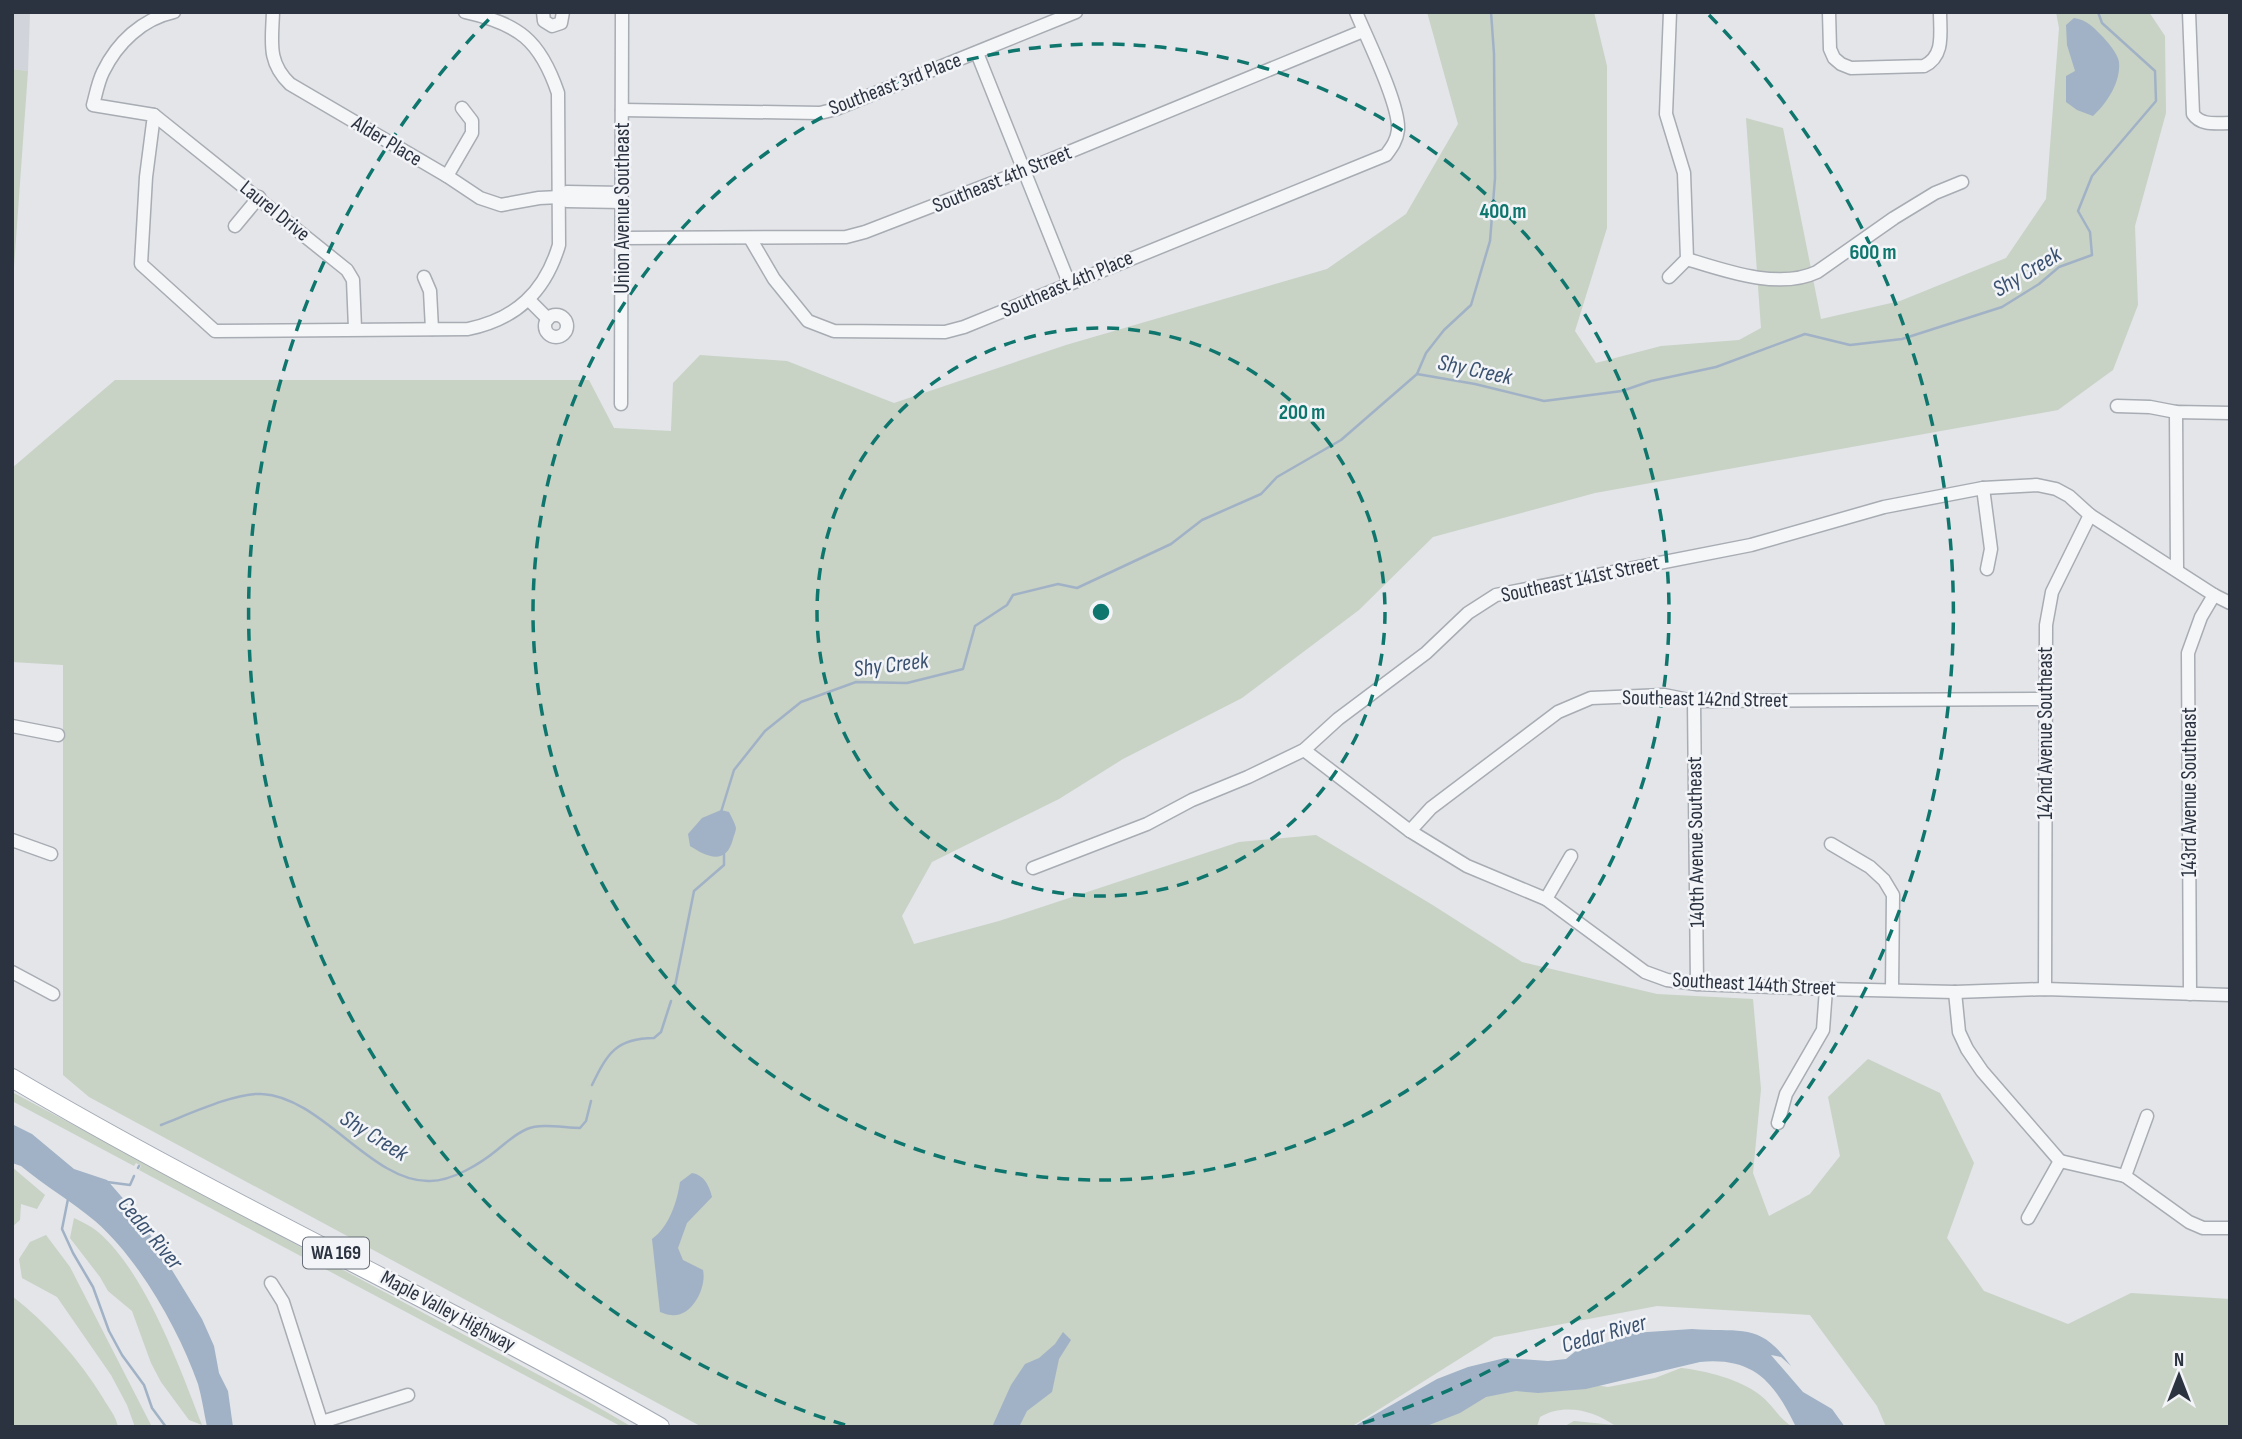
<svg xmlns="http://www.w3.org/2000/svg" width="2242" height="1439" viewBox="0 0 2242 1439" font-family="'Sofia Sans Condensed',sans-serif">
<rect width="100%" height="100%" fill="#e3e5e9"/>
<polygon fill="#d1d4db" points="12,12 30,12 28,71 12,69"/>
<g fill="#c8d2c5">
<polygon points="1427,12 1594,12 1607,66 1607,228 1575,331 1596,363 1661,346 1739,340 1761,328 1746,118 1783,128 1821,319 1900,301 2006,258 2046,199 2059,28 2056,12 2149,12 2165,36 2166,113 2135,226 2138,305 2113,370 2058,410 1595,493 1433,537 1359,610 1242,698 1123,759 1059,799 932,862 902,916 914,944 999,921 1239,842 1316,835 1431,904 1522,962 1657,994 1753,999 1761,1089 1753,1173 1769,1216 1810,1194 1840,1156 1828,1097 1868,1059 1940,1093 1974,1163 1947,1238 1984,1291 2068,1324 2131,1293 2230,1299 2230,1427 1886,1427 1877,1406 1810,1315 1657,1306 1494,1337 1351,1427 702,1427 89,1097 63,1075 63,665 12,662 12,468 115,380 589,380 614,428 671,431 673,383 700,355 787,361 894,403 1066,345 1327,269 1406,214 1458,124"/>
<polygon points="12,69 28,71 12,295"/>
<polygon points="12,1092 591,1403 632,1427 622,1427 611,1421 139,1170 141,1166 136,1163 134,1166 12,1101"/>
<polygon points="12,1167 45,1195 37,1209 21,1204 20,1220 12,1227"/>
<path d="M 74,1218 C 82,1222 91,1226 98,1232 C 146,1273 179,1366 202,1425 L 189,1420 L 161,1382 L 151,1363 L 132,1311 L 108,1291 L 100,1277 L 70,1238 Z"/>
<polygon points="46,1235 70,1267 152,1427 135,1427 127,1405 111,1375 57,1297 22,1278 19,1259 30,1242"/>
<path d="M 12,1296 C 48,1324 79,1359 103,1398 C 108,1407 116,1416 118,1427 L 12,1427 Z"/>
<path d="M 1681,1368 C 1707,1371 1739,1379 1760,1395 C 1773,1405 1779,1419 1793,1427 L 1563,1427 L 1574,1421 L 1614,1425 C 1593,1410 1563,1403 1540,1417 L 1537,1427 L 1407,1427 L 1467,1392 L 1588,1384 L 1608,1387 L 1655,1378 Z"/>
</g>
<g fill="#a1b2c6">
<path d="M 2074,18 C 2087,20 2092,26 2101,35 C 2107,41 2118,54 2119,62 C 2121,82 2107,103 2093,116 L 2077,110 L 2066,102 L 2066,76 L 2075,71 L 2067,45 L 2066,25 Z"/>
<path d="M 721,810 L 729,812 C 731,816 735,823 736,828 C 736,831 734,835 733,839 C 726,866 707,857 690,846 L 688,834 L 702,818 Z"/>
<path d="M 12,1124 L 32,1134 L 74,1169 L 107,1180 L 140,1218 L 202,1319 L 214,1346 L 219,1373 L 228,1391 L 233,1427 L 207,1427 C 204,1413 202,1398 198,1384 C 179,1330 139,1259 95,1221 C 71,1201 45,1186 21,1166 L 12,1163 Z"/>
<path d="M 692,1173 C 704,1175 709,1185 712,1197 L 687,1223 L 678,1248 L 683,1260 L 703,1270 C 707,1287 692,1318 671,1315 C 667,1315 664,1313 660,1312 L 652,1239 C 669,1227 677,1202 680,1182 Z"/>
<path d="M 1692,1329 C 1741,1333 1760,1321 1791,1366 L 1781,1357 L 1771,1355 L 1803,1392 L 1832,1409 L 1845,1427 L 1796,1427 C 1774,1382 1754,1357 1700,1362 L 1586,1389 L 1538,1393 L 1516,1391 L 1486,1397 L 1460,1413 L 1424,1427 L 1353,1427 L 1437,1379 L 1468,1367 L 1505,1358 L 1548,1361 L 1566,1359 L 1577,1350 L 1609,1342 L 1633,1333 Z"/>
<polygon points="1063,1332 1071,1340 1059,1359 1052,1392 1027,1411 1019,1427 992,1427 1011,1385 1025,1364 1039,1358 1055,1344"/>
</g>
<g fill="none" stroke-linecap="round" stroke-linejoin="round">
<g stroke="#a1b2c6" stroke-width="2.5">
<polyline points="1417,374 1426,353 1444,330 1471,305 1490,241 1495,178 1494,54 1491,12"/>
<polyline points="721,812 734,770 765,731 801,702 856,682 907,683 963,669 975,626 1007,605 1013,595 1058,584 1077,588 1171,544 1202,520 1261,494 1277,477 1341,440 1417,374 1475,384 1544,401 1622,391 1651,381 1716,367 1805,334 1850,345 1902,339 2002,307 2039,284 2059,267 2092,255 2090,232 2078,211 2092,176 2156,101 2155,71 2102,23 2098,12"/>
<polyline points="675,986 694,891 724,865 724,854"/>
<path d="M 592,1085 C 607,1054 616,1038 654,1038 L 661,1032 L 671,1001"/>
<path d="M 161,1125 C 187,1115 236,1092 262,1094 C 322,1097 372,1183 430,1181 C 452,1181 480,1164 497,1150 C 507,1142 515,1134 527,1129 C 541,1123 565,1128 580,1128 L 586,1121 L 591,1101"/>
<polyline points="138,1168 139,1166"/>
<polyline points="107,1182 130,1185 134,1176"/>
<polyline points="68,1199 62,1229 73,1253 93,1287 109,1331 122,1355 144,1385 152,1408 166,1427"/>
</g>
<defs>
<g id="street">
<path d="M 174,12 C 142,19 117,43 103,72 C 98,82 96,94 93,105 L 154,115 L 146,177 L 141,264 L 215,331 L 468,329 C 516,319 545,292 559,245 L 558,93 C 540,40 519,24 465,12"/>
<path d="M 273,12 C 272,42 267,62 290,84 L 447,176 L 480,198 L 501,205 L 539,198 L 560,197"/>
<polyline points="543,12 544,21 552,26 561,23 563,12"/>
<path d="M 1829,12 L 1830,49 L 1834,58 L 1841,64 L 1851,68 L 1924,66 C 1945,56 1940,33 1940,12"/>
<path d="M 2189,12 L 2193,114 C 2201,126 2216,123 2230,123"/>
<polyline points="977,53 1069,283"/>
<polyline points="622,110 820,113 836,109 1076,12"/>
<polyline points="154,115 347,270 353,280 355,328"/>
<polyline points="447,176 472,133 472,121 462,108"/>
<polyline points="622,193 567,192 560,197 567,201 622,202"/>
<polyline points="235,226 259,197"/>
<polyline points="622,238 846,237 865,232 1023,171 1363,31"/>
<path d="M 750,238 L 774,279 L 808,321 L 834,331 L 945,332 L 964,327 L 1386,155 C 1392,147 1397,140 1398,130 C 1400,105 1367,39 1356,12"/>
<path d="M 1687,259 C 1726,271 1779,290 1817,272 L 1894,218 L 1935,193 L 1962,182"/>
<polyline points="424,277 430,291 432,329"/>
<polyline points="1669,277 1687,259 1684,173 1666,114 1670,12"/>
<polyline points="529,300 548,319"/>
<circle cx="556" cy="326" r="11"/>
<polyline points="621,404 622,12"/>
<polyline points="2117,406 2150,407 2176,412 2230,413"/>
<polyline points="2176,412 2177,569"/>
<polyline points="1983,488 1991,549 1987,569"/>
<polyline points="1694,701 1697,984"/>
<polyline points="12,726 58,735"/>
<polyline points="1304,750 1410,831 1467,866 1546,899 1645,972 1667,980 1697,984 1826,989 1955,992 2045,989 2230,995"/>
<polyline points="1410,831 1431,808 1558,712 1591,698 1664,695 1694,701 2045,699"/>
<polyline points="12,840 51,854"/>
<polyline points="1831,844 1870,867 1884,880 1893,895 1892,989"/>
<polyline points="1033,868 1147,824 1192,800 1248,777 1304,750 1338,719 1426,653 1468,613 1496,595 1751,545 1884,507 1983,488 2037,485 2056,489 2069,496 2090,515 2214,595 2230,603"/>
<polyline points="1546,899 1571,856"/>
<polyline points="12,972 53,994"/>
<polyline points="2045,989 2046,625 2052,592 2090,515"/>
<polyline points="1955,992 1959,1032 1967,1049 1982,1071 2060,1161"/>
<polyline points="2190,994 2188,653 2201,617 2214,595"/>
<polyline points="1778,1123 1786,1094 1823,1030 1826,989"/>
<polyline points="2060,1161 2125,1176 2189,1222 2203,1228 2230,1228"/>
<polyline points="2125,1176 2147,1116"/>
<polyline points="2028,1218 2060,1161"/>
<polyline points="271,1283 283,1302 323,1427"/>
<polyline points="322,1422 408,1395"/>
</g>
<path id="primary" d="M 12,1078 C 223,1203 448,1305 660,1427"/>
</defs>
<use href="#street" stroke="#a8acb3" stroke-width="15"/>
<use href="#primary" stroke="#a3aab4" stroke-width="20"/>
<use href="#street" stroke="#f5f6f8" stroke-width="12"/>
<use href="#primary" stroke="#fff" stroke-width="18"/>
</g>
<g fill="none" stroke="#0f766e" stroke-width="3.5" stroke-dasharray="12 9">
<circle cx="1101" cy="612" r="284"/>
<circle cx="1101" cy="612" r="568"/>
<path d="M845 1425A852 852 0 0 1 493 15M1709 15A852 852 0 0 1 1357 1425"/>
</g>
<g text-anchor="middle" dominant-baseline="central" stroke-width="5" stroke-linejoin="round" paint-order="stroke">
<rect fill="#f2f4f7" stroke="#676d77" stroke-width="2" x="303" y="1237.5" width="66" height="31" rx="5"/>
<g font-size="19" font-weight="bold" fill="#2c3340">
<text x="336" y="1253">WA 169</text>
</g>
<g font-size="21" fill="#2c3340" stroke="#f2f4f7">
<text transform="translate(895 84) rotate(-21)">Southeast 3rd Place</text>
<text transform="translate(387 141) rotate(31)">Alder Place</text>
<text transform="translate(1002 179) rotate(-22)">Southeast 4th Street</text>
<text transform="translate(622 208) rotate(-90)">Union Avenue Southeast</text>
<text transform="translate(275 211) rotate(39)">Laurel Drive</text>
<text transform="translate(1067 284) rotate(-23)">Southeast 4th Place</text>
<text transform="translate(1580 579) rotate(-12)">Southeast 141st Street</text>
<text transform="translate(1705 699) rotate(1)">Southeast 142nd Street</text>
<text transform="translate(2045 733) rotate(-90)">142nd Avenue Southeast</text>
<text transform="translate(2189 792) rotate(-90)">143rd Avenue Southeast</text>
<text transform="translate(1696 842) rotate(-91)">140th Avenue Southeast</text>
<text transform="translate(1754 984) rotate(3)">Southeast 144th Street</text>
<text transform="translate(448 1311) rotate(28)">Maple Valley Highway</text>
</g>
<g font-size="23" font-style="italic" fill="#3a5170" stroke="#f2f4f7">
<text transform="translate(2027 272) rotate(-31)">Shy Creek</text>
<text transform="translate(1475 370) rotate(12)">Shy Creek</text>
<text transform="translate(891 665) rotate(-7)">Shy Creek</text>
<text transform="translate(374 1136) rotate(32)">Shy Creek</text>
<text transform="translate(150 1233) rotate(50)">Cedar River</text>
<text transform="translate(1604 1334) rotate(-16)">Cedar River</text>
</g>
</g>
<circle cx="1101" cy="612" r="10" fill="#0f766e" stroke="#f2f4f7" stroke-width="3.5"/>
<g font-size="21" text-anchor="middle" font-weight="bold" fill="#0f766e" stroke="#f2f4f7" stroke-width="5" stroke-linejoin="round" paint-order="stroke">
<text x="1503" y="218">400 m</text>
<text x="1873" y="259">600 m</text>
<text x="1302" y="419">200 m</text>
</g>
<rect width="2242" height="1439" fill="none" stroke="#2c3340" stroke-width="28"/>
<g transform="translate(2179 1376)" stroke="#f2f4f7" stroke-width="5" paint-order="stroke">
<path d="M0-5L12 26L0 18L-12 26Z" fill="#2c3340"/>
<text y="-10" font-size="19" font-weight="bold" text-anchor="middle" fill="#2c3340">N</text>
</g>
</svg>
